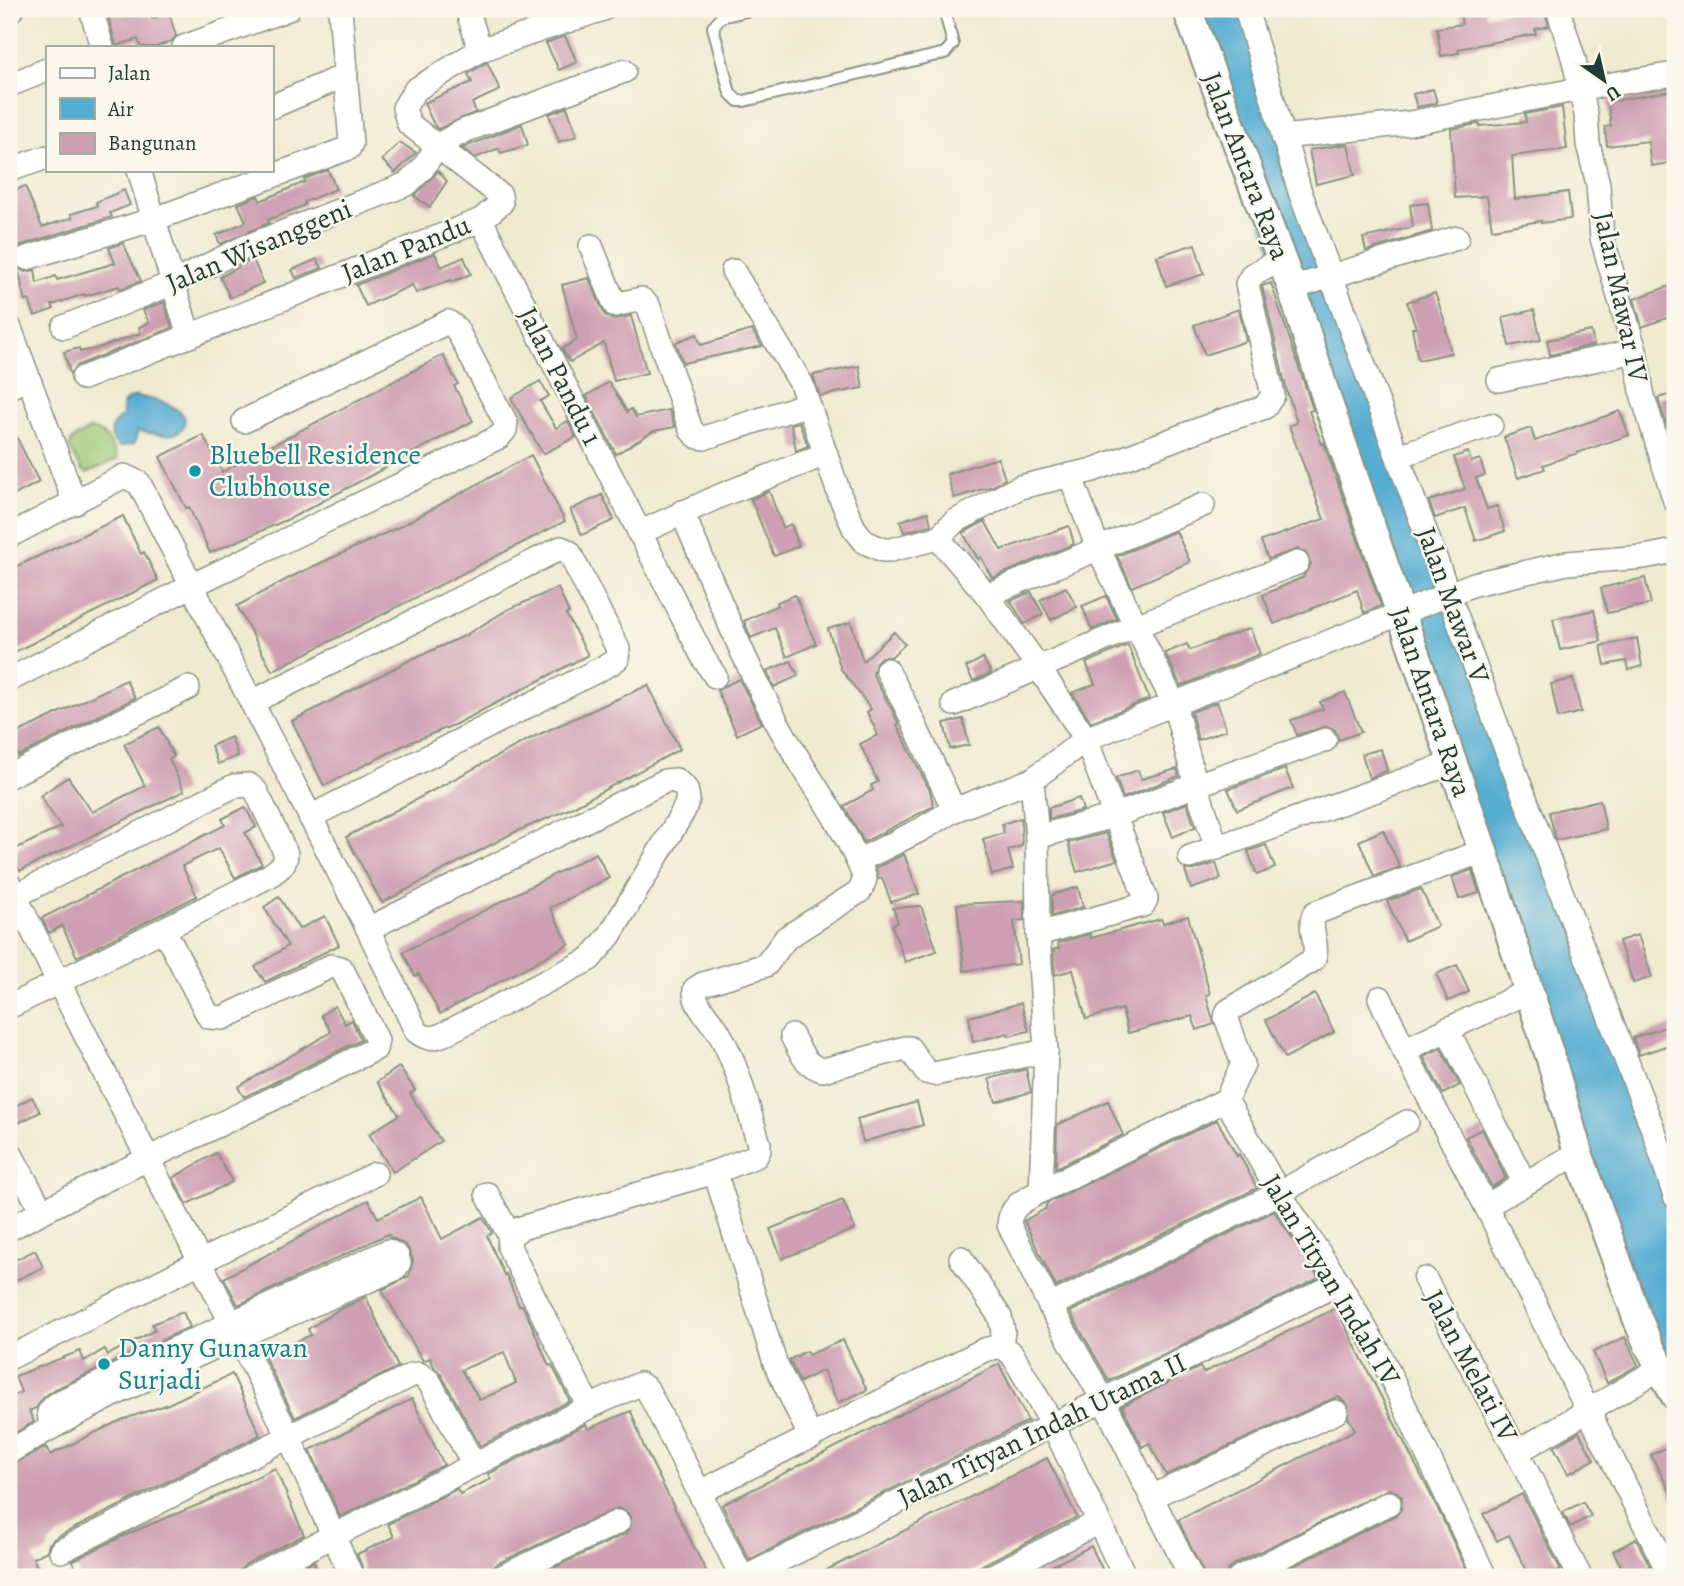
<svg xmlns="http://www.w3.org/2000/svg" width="1684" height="1586" viewBox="0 0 1684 1586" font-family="Alegreya,serif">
<rect width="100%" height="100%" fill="#fbf7ec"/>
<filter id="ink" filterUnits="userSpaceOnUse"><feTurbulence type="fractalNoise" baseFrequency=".0143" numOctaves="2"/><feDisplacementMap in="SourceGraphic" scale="14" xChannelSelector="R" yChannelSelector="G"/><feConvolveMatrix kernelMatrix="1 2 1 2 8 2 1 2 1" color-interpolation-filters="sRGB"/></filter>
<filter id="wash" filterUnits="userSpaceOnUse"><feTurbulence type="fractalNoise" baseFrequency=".00686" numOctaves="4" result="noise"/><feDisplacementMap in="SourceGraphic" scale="28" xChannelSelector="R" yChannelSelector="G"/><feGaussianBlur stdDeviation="1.57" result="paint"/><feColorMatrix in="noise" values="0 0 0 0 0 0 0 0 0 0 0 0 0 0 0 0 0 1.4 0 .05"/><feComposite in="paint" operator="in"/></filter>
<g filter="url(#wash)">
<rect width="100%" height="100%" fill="#f0ead0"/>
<path fill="#9bc876" stroke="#5d8255" stroke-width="2" d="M 91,429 C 106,432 112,445 118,459 L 87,473 L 81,469 L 69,446 L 73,439 Z"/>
<g fill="#56add2" stroke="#3a7583" stroke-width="2">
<polygon points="1187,9 1246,9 1283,137 1675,1196 1675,1395"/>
<path d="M 136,396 C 154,400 174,402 185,418 C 184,443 155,434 138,431 L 134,444 L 119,447 L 112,438 L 111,429 L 117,420 L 123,416 L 122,407 L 126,400 Z"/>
</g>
<g id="blocks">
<g fill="#ce9fb2" fill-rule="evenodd">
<polygon points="106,9 150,9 152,19 169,13 176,36 172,41 156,47 141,47 138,39 116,46"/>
<polygon points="1459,9 1485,9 1486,16 1519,9 1544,9 1549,26 1535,29 1536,34 1458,49 1459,53 1441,56 1437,28 1462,24"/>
<polygon points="565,36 577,62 559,70 546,43"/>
<polygon points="487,62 500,90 472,103 476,112 438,129 434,125 424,103 472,82 468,74"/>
<polygon points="1433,89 1437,103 1417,107 1413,94"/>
<polygon points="1675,90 1675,162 1651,166 1648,141 1607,146 1605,127 1611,126 1608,102"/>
<polygon points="567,107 577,136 559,142 549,114"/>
<polygon points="1562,107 1567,149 1512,156 1515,199 1568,192 1571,219 1541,223 1541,221 1492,229 1487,196 1455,198 1451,129 1477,124 1480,124 1480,126 1526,122 1525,114"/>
<polygon points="522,124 528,145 501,153 499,148 475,158 462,148"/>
<polygon points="400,142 416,153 395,173 382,160"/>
<polygon points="1348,144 1355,175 1316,184 1309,150"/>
<polygon points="328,170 336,189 304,202 305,205 268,220 269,223 220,244 216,235 246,222 238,204 258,196 260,201 305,182 304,179"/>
<polygon points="438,171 447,181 430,207 414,196"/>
<polygon points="25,186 42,227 72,218 71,214 97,206 96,202 124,190 130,205 110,213 112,217 22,245 16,249 13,260 9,262 9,205 15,202 11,192"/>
<polygon points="1428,203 1432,231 1366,251 1363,238 1413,227 1410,205"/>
<polygon points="123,243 141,281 120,289 119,286 85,296 84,294 52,305 54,309 35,316 29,300 25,301 18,268 25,272 35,270 37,283 56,276 57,280 115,263 109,248"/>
<polygon points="1195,244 1204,274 1166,286 1157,256"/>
<polygon points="435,253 441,267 464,257 471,274 452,282 451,280 416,293 412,285 366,306 356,285"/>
<polygon points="253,259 263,283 230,298 220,277"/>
<polygon points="317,259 322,268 296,278 292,270"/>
<polygon points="589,278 605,315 612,319 631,316 647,373 614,381 604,343 570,362 562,349 577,340 562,285"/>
<polygon points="1271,283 1313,410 1309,411 1322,444 1324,443 1381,606 1364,613 1357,590 1274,624 1263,595 1304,577 1304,575 1311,564 1306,553 1298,549 1268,559 1261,541 1324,519 1289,426 1297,423 1286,388 1262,286"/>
<polygon points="1675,284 1675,315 1642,327 1634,299"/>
<polygon points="1435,293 1444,319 1451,353 1418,360 1412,328 1416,328 1407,302"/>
<polygon points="164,302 172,328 78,365 70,374 64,352 79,348 80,352 98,348 141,333 139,327 149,323 143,310"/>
<polygon points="1239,309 1246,341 1205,355 1194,325"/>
<polygon points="1534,310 1541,340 1509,346 1503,317"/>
<polygon points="752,330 762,346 683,363 676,342 697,334 701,345"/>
<polygon points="1591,331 1594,345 1550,355 1547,340"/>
<polygon points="443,355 458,384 454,386 473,421 293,517 210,553 189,507 186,508 160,457 203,435 222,472"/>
<polygon points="859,366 863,388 820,396 813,375"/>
<polygon points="540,381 549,396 540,401 556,428 568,421 576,437 543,454 511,398"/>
<polygon points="609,382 627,412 631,409 636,417 669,410 675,427 654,431 616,454 586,396"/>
<polygon points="1675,393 1675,454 1658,398"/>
<polygon points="1620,411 1629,435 1543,465 1545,469 1518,478 1504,437 1531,428 1535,441"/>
<polygon points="9,422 39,482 9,498"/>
<polygon points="799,422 808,446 796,451 791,424"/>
<polygon points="1468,452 1471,462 1480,459 1485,475 1476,478 1487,509 1497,506 1505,531 1476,541 1465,508 1435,518 1429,501 1465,489 1454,457"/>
<polygon points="531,455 565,521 272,671 237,606 295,575 399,527"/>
<polygon points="998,458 1005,479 993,486 954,498 947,474"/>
<polygon points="769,491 783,528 791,524 799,546 774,556 751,499"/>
<polygon points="602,495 614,520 582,535 570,510"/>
<polygon points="928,512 931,525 904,532 900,521"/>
<polygon points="123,516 141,554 144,552 158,580 9,655 9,570"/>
<polygon points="985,521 1001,550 1069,526 1074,544 992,578 981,557 978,559 963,533"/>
<polygon points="1176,531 1190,562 1132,587 1117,556"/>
<polygon points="1645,578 1651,604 1607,613 1601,588"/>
<polygon points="1066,587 1077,607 1051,620 1040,600"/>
<polygon points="558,588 569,613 566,614 588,655 456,724 402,746 324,786 292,721 410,660 462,637 509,609"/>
<polygon points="1031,592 1043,614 1025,624 1010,601"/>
<polygon points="795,595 816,644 787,657 775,628 751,638 744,621 778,605 777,602"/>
<polygon points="1106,596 1117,619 1092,630 1082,606"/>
<polygon points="1594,610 1601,641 1560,650 1553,619"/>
<polygon points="851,622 863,661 894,632 905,644 891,657 881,657 876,662 873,675 891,708 899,724 897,725 930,791 934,806 864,842 844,806 873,790 871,785 878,782 860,744 878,735 867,712 871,709 841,669 828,629"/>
<polygon points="1250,628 1260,654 1181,686 1165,653 1187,644 1190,650"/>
<polygon points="1637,638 1642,666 1628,670 1626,661 1605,665 1601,646"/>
<polygon points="1128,645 1149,699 1091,722 1072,693 1095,684 1086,663"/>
<polygon points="983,658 991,673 973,681 966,667"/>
<polygon points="791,661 798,676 774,687 767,671"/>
<polygon points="739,679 762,723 737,735 717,690"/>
<polygon points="1573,679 1581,712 1558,718 1551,684"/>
<polygon points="126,680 135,698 18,756 9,737"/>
<polygon points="648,685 680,749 569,809 513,833 382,903 346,837 531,738"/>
<polygon points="1345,692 1361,732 1339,740 1335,730 1327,726 1297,735 1291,720 1323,709 1320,702"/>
<polygon points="1217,702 1226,730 1198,740 1191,712"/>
<polygon points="963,719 969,745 950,749 944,723"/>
<polygon points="159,727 174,757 169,759 184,791 20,871 11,851 61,827 40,796 68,777 92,812 145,786 124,744"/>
<polygon points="231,737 238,756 218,764 211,746"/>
<polygon points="1381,749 1387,771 1369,778 1362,754"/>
<polygon points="1177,769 1179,776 1123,798 1116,778 1138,770 1141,779"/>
<polygon points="1285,769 1293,788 1237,810 1228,789"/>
<polygon points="1079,798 1083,810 1049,819 1049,808"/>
<polygon points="1600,800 1606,829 1556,840 1549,812"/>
<polygon points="1187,803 1195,827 1173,837 1163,812"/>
<polygon points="245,807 256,827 245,833 262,864 235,878 219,848 182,866 197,896 77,957 62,926 49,933 42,918 225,825 222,819"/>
<polygon points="1021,818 1022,846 1008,850 1013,869 992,875 983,839 1004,833 1002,824"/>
<polygon points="1383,830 1400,867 1374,876 1359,841"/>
<polygon points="1106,833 1117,860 1077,872 1068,843"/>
<polygon points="1266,845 1275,868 1257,875 1248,851"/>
<polygon points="596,853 609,878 550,908 569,944 440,1014 419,974 415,976 403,952"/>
<polygon points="904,854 919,894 891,902 882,878 878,879 876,868"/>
<polygon points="1216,863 1221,879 1191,889 1185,870 1194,870"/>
<polygon points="1472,870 1479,893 1459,899 1452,877"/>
<polygon points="1078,887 1083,907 1052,916 1052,895"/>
<polygon points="1421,889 1438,926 1405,941 1387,901"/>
<polygon points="279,897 299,929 325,916 339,945 265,982 255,967 288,946 264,907"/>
<polygon points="1024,901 1024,920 1014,921 1019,964 964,971 957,904"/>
<polygon points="921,906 937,951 905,962 892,925 898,922 893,908"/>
<polygon points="1188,916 1210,994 1206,995 1214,1024 1197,1030 1192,1016 1128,1033 1122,1009 1086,1019 1073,970 1055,975 1053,950 1059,948 1058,943 1090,934 1091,938 1161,919 1163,923"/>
<polygon points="1638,935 1652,977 1633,983 1619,941"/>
<polygon points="1457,965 1469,992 1448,1001 1436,974"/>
<polygon points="1315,994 1334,1032 1285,1058 1266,1020"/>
<polygon points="1021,1003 1029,1031 1009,1036 1008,1033 973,1042 969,1017"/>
<polygon points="335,1006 345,1024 352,1020 361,1040 244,1097 238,1087 331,1032 321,1015"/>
<polygon points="1675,1024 1675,1043 1639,1055 1633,1038"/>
<polygon points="1441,1048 1460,1085 1443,1094 1423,1056"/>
<polygon points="399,1067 415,1090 410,1094 441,1141 393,1172 369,1134 399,1115 377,1082"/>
<polygon points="1026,1069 1031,1092 996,1102 989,1079"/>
<polygon points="32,1097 40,1112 9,1128 9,1109"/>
<polygon points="1108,1101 1123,1135 1056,1168 1057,1125"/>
<polygon points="917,1102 923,1125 863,1142 857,1119"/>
<polygon points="1217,1120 1237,1156 1239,1154 1257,1188 1056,1287 1024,1221 1045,1209 1047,1203"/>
<polygon points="1482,1129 1506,1178 1492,1187 1466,1137"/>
<polygon points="216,1153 232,1182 187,1204 173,1178"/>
<path d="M 421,1197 L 442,1239 L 483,1217 L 492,1233 L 487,1236 L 504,1275 L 506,1274 L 519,1306 L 522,1305 L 530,1321 L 549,1366 L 552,1365 L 570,1401 L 480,1446 L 441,1374 L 434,1367 L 430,1358 L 423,1361 L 382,1290 L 409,1276 L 413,1260 L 408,1248 L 404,1244 L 390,1237 L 388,1234 L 238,1305 L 224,1278 L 368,1200 L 378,1218 ZM 504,1352 L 516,1383 L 480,1400 L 461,1370 Z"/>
<polygon points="843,1200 855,1229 782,1259 770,1229"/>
<polygon points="1274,1211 1319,1278 1109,1381 1070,1312"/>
<polygon points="35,1250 43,1267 9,1284 9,1263"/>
<polygon points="366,1297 398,1367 295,1418 264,1356 311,1335 308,1329 340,1309"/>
<polygon points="1336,1308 1435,1503 1470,1577 1271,1577 1396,1515 1401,1510 1402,1497 1397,1492 1389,1489 1234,1564 1228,1570 1226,1577 1205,1577 1178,1520 1355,1430 1348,1417 1348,1406 1338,1396 1166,1475 1149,1443 1142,1447 1122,1406 1200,1367 1203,1373"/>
<polygon points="183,1312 190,1327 55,1389 44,1397 36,1408 29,1411 34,1422 9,1436 9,1398 21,1392 15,1376 80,1351 84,1361 105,1349 108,1355 155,1330 152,1324"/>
<polygon points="1625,1337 1638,1365 1607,1383 1593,1352"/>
<polygon points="843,1340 867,1390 838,1403 823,1370 800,1382 789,1360 806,1351 808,1355"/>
<polygon points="999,1364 1028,1421 749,1560 722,1505"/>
<polygon points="232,1374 260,1435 55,1538 49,1544 47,1551 33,1558 42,1577 9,1577 9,1466 46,1447 50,1455 121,1420 166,1405"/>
<polygon points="412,1399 444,1465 340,1517 310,1450"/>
<polygon points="631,1411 644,1447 709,1577 534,1577 625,1534 630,1529 631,1517 626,1511 618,1508 496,1564 490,1570 488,1577 366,1577 357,1554 394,1537 388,1524 457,1489 460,1494 491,1479 488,1474 586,1424 588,1429"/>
<polygon points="1579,1432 1594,1460 1568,1474 1554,1447"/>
<polygon points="1675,1443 1675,1501 1651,1455"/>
<polygon points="1047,1458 1077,1517 984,1564 964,1577 813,1577"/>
<polygon points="275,1468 304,1535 246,1564 240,1570 238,1577 81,1577 72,1561 125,1535 205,1502"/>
<polygon points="1522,1494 1561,1570 1545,1577 1530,1577 1509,1535 1497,1541 1483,1514"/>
<polygon points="1583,1502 1591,1516 1570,1527 1563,1512"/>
<polygon points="1636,1539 1650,1566 1627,1577 1613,1551"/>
<polygon points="1091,1546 1106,1577 1029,1577 1068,1558"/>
<polygon points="314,1561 320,1577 283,1577"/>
</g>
</g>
</g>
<g filter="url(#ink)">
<use href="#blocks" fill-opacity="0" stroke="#889482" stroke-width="2"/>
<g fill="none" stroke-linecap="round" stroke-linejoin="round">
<defs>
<polyline id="service" points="755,9 721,17 713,27 730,93 738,101 744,101 945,53 953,44 944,9"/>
<g id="minor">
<polyline points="91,9 102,47"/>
<polyline points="467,9 480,50"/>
<polyline points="1246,9 1300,192 1496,723 1654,1132 1675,1196"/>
<polyline points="1558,9 1574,60 1586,115 1588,144 1598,184 1602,238 1635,351 1643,397 1675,501"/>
<polyline points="9,10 12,9"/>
<polyline points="184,47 288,9"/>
<polyline points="9,85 47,70"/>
<polyline points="271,107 346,75"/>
<polyline points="1283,137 1410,123 1580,89 1675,74"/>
<polyline points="9,170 47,157"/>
<polyline points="139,170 189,336"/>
<polyline points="481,220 704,659 715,676"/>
<polyline points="591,246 615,305 641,299 648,305 691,430 698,437 704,438 808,404"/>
<polyline points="27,258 155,219 349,148 351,143 340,9"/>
<polyline points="733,271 801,383 840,496 854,528 865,542 883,550 891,550 938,538 954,522 1020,487 1093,470 1219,422 1251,412 1265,407 1273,395 1247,284 1252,275 1282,259"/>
<polyline points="1292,288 1457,238"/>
<polyline points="9,326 75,503"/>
<polyline points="64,327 173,283 243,248 407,184 423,168 438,145 464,131 624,71"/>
<polyline points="83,378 481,220 501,203 500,195 409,124 404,108 415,90 480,50 603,9"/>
<polyline points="1499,380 1635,351"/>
<polyline points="9,387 28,378"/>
<polyline points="1398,456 1491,425"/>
<polyline points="1070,475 1098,548 1174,704 1196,785 1217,848"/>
<polyline points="639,533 722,495 826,454"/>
<path d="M 9,536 L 124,476 L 139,483 L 368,929 L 416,1031 C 426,1039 431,1039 442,1035 L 590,959 L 610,935 L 683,812 L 688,799 L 686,789 L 676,780 L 665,781 L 368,929"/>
<polyline points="938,538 987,595 1039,668 1086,739 1146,899 1143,905 1038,934"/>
<polyline points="987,595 1203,505"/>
<polyline points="887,670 904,702 954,810"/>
<polyline points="9,680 193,585 499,437 505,430 506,423 456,328 448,322 244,421"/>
<polyline points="252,702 561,548 569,552 618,649 617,659 610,664 310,817"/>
<polyline points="954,704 1136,626 1297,563"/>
<polyline points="9,776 188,688"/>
<polyline points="1032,780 1037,837 1038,934 1046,1051 1041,1191"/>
<polyline points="1037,837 1114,816 1196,785 1325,740"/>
<polyline points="1190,857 1452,763"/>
<polyline points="858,861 922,829 954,810 1032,780 1086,739 1474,584 1567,563 1644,557 1675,551"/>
<polyline points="9,884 289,1437 352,1577"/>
<path d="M 9,899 L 234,786 L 249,785 L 256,791 L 286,854 C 286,865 277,870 269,876 L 9,1007"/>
<polyline points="1380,998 1404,1050 1529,991"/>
<polyline points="1447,1029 1524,1182"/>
<path d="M 792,1036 C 800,1051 805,1066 823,1070 L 905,1048 L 909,1048 L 926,1072 L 934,1074 L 1046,1051"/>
<polyline points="1404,1050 1486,1206"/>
<polyline points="1226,1100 1279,1193 1339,1283 1380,1354 1485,1577"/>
<polyline points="9,1151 42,1211"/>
<polyline points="1578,1153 1486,1206 1671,1577"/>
<polyline points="715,1172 775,1363 811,1438"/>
<polyline points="487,1194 510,1236"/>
<path d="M 9,1229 C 129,1165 253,1110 375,1049 L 377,1040 L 343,971 L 340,968 L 331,966 L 223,1018 L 209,1017 L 164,930"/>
<polyline points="961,1258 1000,1317 1003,1331 1001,1346"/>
<polyline points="1425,1279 1517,1452 1580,1577"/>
<polyline points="1050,1306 1279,1193 1407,1122"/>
<polyline points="9,1358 375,1174"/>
<path d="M 589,1407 L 509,1247 L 510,1236 L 521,1228 L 715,1172 L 756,1156 L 759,1150 L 759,1144 C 747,1106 738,1065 718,1031 C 710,1019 693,1004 695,989 L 703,984 L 766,965 L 786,938 L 860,891 L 865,879 C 845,824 807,778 779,726 C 742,658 713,584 682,512"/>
<path d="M 9,1452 C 131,1379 264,1326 395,1269 L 399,1263 L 397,1256 L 388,1251 L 62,1401 L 54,1406 L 49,1412 L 51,1427"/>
<polyline points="1517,1452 1661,1368"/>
<polyline points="700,1492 984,1350 1001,1346 1012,1354 1053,1425 1125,1577"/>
<polyline points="1153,1496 1336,1412"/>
<polyline points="61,1551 412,1375 419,1374 429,1381 474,1465"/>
<polyline points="252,1577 589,1407 640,1384 647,1389 742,1577"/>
<polyline points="502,1577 618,1522"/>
<polyline points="746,1577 1339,1283"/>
<polyline points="990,1577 1099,1522"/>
<path d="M 1191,1577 L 1104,1401 L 1050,1306 L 1009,1225 C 1010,1205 1025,1200 1041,1191 L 1226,1100 L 1243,1064 L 1226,1017 L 1228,1011 L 1313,960 C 1321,945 1306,927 1315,913 L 1483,851"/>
<polyline points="1240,1577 1389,1503"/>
</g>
<polyline id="tertiary" points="1187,9 1292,288 1327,400 1483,851 1551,1059 1578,1153 1638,1320 1648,1344 1675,1395"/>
</defs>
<use href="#service" stroke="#889482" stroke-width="14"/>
<use href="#minor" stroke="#889482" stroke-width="26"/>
<use href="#tertiary" stroke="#889482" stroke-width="32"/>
<use href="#service" stroke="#fff" stroke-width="10"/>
<use href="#minor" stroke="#fff" stroke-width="23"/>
<use href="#tertiary" stroke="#fff" stroke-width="28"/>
</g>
</g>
<g fill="#0f9aa8" stroke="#fbf7ec" stroke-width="2.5">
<circle cx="195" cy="471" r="7"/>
<circle cx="104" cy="1364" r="7"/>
</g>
<g text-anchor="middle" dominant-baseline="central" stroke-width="5" stroke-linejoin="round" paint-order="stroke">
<g font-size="28" fill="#1f3d34" stroke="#fbf7ec">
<text transform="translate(1246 166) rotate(69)">Jalan Antara Raya</text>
<text transform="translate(259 246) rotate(-23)">Jalan Wisanggeni</text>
<text transform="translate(406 249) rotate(-22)">Jalan Pandu</text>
<text transform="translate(1621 297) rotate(78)">Jalan Mawar IV</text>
<text transform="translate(560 376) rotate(63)">Jalan Pandu 1</text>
<text transform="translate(1453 605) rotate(70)">Jalan Mawar V</text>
<text transform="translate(1431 702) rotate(71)">Jalan Antara Raya</text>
<text transform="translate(1331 1280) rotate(59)">Jalan Tityan Indah IV</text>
<text transform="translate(1471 1366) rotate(62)">Jalan Melati IV</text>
<text transform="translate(1042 1430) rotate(-26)">Jalan Tityan Indah Utama II</text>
</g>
<g font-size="28" fill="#0d838f" stroke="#fbf7ec" text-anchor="start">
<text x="209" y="455">Bluebell Residence<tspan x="209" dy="32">Clubhouse</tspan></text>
<text x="118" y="1348">Danny Gunawan<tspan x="118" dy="32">Surjadi</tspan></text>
</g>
</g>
<rect width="1684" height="1586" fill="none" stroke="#fbf7ec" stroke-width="35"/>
<rect x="46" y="46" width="228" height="126" fill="#fbf7ec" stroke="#a3ada2" stroke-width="2"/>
<rect x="60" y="68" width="35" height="10" fill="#ffffff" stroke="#a3ada2" stroke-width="2"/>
<text x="108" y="80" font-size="21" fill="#1f3d34">Jalan</text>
<rect x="60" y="98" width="35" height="21" fill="#56add2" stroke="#a3ada2" stroke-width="2"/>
<text x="108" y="116" font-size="21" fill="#1f3d34">Air</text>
<rect x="60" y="133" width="35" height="21" fill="#ce9fb2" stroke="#a3ada2" stroke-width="2"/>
<text x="108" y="150" font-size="21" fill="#1f3d34">Bangunan</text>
<g transform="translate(1604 80) rotate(146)" stroke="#fbf7ec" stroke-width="5" paint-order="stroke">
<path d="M0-5L12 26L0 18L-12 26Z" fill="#1f3d34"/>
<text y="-10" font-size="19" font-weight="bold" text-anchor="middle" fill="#1f3d34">U</text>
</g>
</svg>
